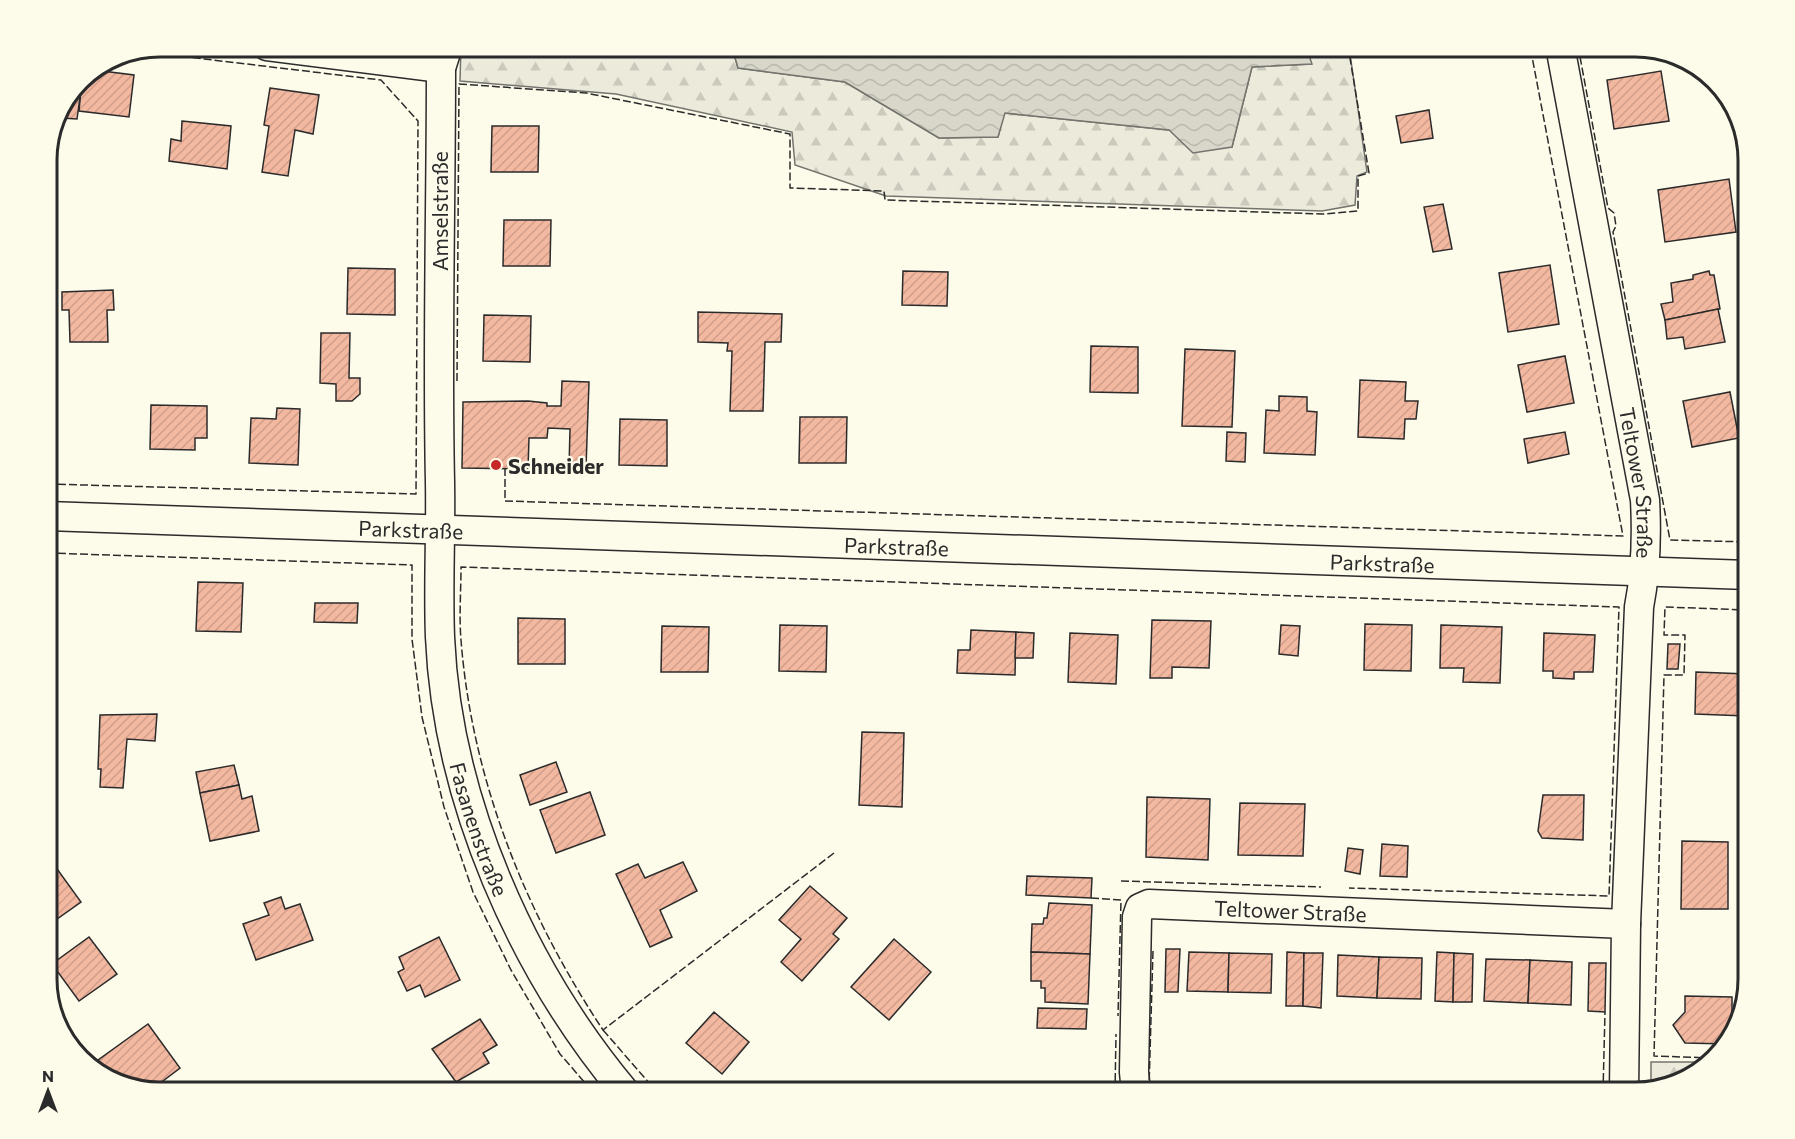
<svg xmlns="http://www.w3.org/2000/svg" width="1795" height="1139" viewBox="0 0 1795 1139" font-family="Commissioner,sans-serif">
<defs>
<pattern id="forest-firs" width="22" height="20" patternUnits="userSpaceOnUse" patternTransform="scale(1.5)"><rect width="22" height="20" fill="#ecebdb"/><path d="M5 1l3.5 6h-7zM16 11l3.5 6h-7z" fill="#cbcabc"/></pattern>
<pattern id="water-waves" width="16" height="10" patternUnits="userSpaceOnUse" patternTransform="scale(1.5)"><rect width="16" height="10" fill="#d8d7c9"/><path d="M0 5q4-4 8 0t8 0" fill="none" stroke="#bab9ad"/></pattern>
<pattern id="building-hatch" width="6" height="6" patternUnits="userSpaceOnUse" patternTransform="scale(1.5)"><rect width="6" height="6" fill="#f2b8a0"/><path d="M-1 1l2-2M0 6l6-6M5 7l2-2" fill="none" stroke="#d09e8a"/></pattern>
</defs>
<rect width="100%" height="100%" fill="#fdfbea"/>
<g fill="url(#forest-firs)" stroke="#74746e" stroke-width="1.5">
<polygon points="461,47 732,47 738,68 845,82 939,138 998,137 1004,113 1169,130 1232,147 1252,67 1311,64 1306,47 1349,47 1367,172 1357,176 1355,205 1322,211 886,196 795,165 792,132 616,94 460,81"/>
<polygon points="1651,1062 1708,1062 1692,1078 1651,1088"/>
</g>
<polygon fill="url(#water-waves)" stroke="#74746e" stroke-width="1.5" points="1306,47 1312,64 1252,67 1232,147 1193,153 1169,130 1005,113 998,137 939,138 845,82 738,68 732,47"/>
<g fill="url(#building-hatch)" stroke="#2b2b2b" stroke-width="1.5">
<polygon points="94,70 134,75 129,117 79,111 82,78"/>
<polygon points="1661,71 1669,121 1614,129 1607,80"/>
<polygon points="78,83 82,83 77,119 62,118"/>
<polygon points="270,88 319,95 313,134 295,130 288,176 262,172 269,126 264,125"/>
<polygon points="1429,110 1433,138 1401,143 1396,116"/>
<polygon points="182,121 231,126 227,169 169,161 171,139 181,141"/>
<polygon points="492,126 539,126 538,172 491,172"/>
<polygon points="1729,179 1736,232 1665,242 1658,190"/>
<polygon points="1443,204 1452,249 1433,252 1424,207"/>
<polygon points="504,220 551,220 550,266 503,266"/>
<polygon points="1550,265 1559,324 1508,332 1499,273"/>
<polygon points="348,268 395,269 395,315 347,314"/>
<polygon points="903,271 948,272 947,306 902,305"/>
<polygon points="1709,271 1710,275 1714,275 1720,309 1665,320 1661,304 1673,302 1671,283 1693,279 1693,275"/>
<polygon points="113,290 114,310 107,310 108,342 70,342 69,310 62,310 62,292"/>
<polygon points="1718,309 1725,342 1685,349 1683,337 1667,339 1665,320"/>
<polygon points="698,312 782,314 781,342 765,342 763,411 730,411 732,351 727,351 728,343 698,342"/>
<polygon points="484,315 531,316 530,362 483,361"/>
<polygon points="321,333 350,333 349,378 360,378 360,394 352,401 336,401 336,384 320,383"/>
<polygon points="1091,346 1138,347 1138,393 1090,392"/>
<polygon points="1185,349 1235,351 1232,427 1182,426"/>
<polygon points="1565,356 1574,403 1527,412 1518,365"/>
<polygon points="1360,380 1406,382 1405,401 1418,401 1416,419 1405,419 1404,439 1358,437"/>
<polygon points="562,381 589,382 586,468 569,468 570,429 548,428 547,438 529,438 528,469 462,468 463,402 528,401 547,403 547,406 561,406"/>
<polygon points="1730,392 1739,438 1692,447 1683,401"/>
<polygon points="1279,396 1307,397 1307,411 1317,412 1315,455 1264,453 1266,410 1279,411"/>
<polygon points="47,403 57,404 56,427 47,427"/>
<polygon points="151,405 207,406 207,438 195,438 195,450 150,449"/>
<polygon points="277,408 300,409 298,465 249,463 251,418 276,419"/>
<polygon points="800,417 847,417 846,463 799,463"/>
<polygon points="620,419 667,420 667,466 619,465"/>
<polygon points="1227,432 1246,433 1245,462 1226,461"/>
<polygon points="1565,432 1569,454 1528,463 1524,439"/>
<polygon points="198,582 243,583 241,632 196,631"/>
<polygon points="315,603 358,603 357,623 314,622"/>
<polygon points="518,618 565,619 565,664 518,664"/>
<polygon points="1152,620 1211,621 1209,668 1172,667 1172,678 1150,678"/>
<polygon points="1365,624 1412,625 1411,671 1364,670"/>
<polygon points="780,625 827,626 826,672 779,671"/>
<polygon points="1281,625 1300,626 1298,656 1279,654"/>
<polygon points="1441,625 1502,627 1500,683 1463,682 1464,668 1440,668"/>
<polygon points="662,626 709,627 708,672 661,672"/>
<polygon points="971,630 1016,632 1015,675 957,673 958,650 970,650"/>
<polygon points="1016,632 1034,633 1033,658 1015,658"/>
<polygon points="1070,633 1118,635 1116,684 1068,682"/>
<polygon points="1544,633 1595,635 1593,672 1574,672 1574,679 1553,678 1553,671 1543,671"/>
<polygon points="1668,644 1680,644 1678,669 1667,669"/>
<polygon points="1696,672 1747,674 1746,716 1695,714"/>
<polygon points="157,714 155,741 127,739 123,788 100,787 101,769 98,769 100,715"/>
<polygon points="862,732 904,733 902,807 859,805"/>
<polygon points="556,762 567,792 530,805 520,775"/>
<polygon points="234,765 239,785 200,793 196,772"/>
<polygon points="239,785 242,799 252,796 259,831 210,841 200,793"/>
<polygon points="590,792 605,835 556,853 540,810"/>
<polygon points="1543,795 1584,795 1583,840 1542,838 1538,831"/>
<polygon points="1147,797 1210,799 1208,860 1146,857"/>
<polygon points="1240,803 1305,804 1303,856 1238,855"/>
<polygon points="1682,841 1728,842 1728,909 1681,909"/>
<polygon points="1382,844 1408,846 1407,877 1380,876"/>
<polygon points="1348,848 1363,850 1360,874 1345,871"/>
<polygon points="47,855 81,902 47,926"/>
<polygon points="683,862 697,891 660,910 672,937 650,947 616,874 638,864 645,878"/>
<polygon points="1027,876 1092,878 1091,898 1026,895"/>
<polygon points="810,886 847,918 833,934 839,939 802,981 781,962 801,939 779,920"/>
<polygon points="281,897 285,909 300,904 313,940 256,960 243,924 269,915 264,903"/>
<polygon points="1049,903 1092,905 1090,954 1031,952 1032,924 1043,924 1044,918 1047,918"/>
<polygon points="89,937 117,974 79,1001 52,964"/>
<polygon points="439,937 460,980 425,997 420,985 407,991 398,972 404,969 399,957"/>
<polygon points="894,939 931,972 889,1020 851,987"/>
<polygon points="1166,949 1180,949 1178,992 1165,992"/>
<polygon points="1031,952 1090,954 1088,1004 1045,1002 1045,988 1041,988 1041,981 1031,981"/>
<polygon points="1189,952 1229,953 1228,992 1187,991"/>
<polygon points="1287,952 1304,953 1303,1006 1286,1006"/>
<polygon points="1437,952 1454,953 1453,1002 1435,1001"/>
<polygon points="1229,953 1272,954 1271,993 1228,992"/>
<polygon points="1304,953 1323,953 1321,1008 1303,1006"/>
<polygon points="1454,953 1473,954 1472,1002 1453,1002"/>
<polygon points="1338,955 1379,957 1377,998 1337,996"/>
<polygon points="1379,957 1422,958 1421,999 1377,998"/>
<polygon points="1486,959 1530,960 1528,1003 1484,1001"/>
<polygon points="1530,960 1572,962 1571,1005 1528,1003"/>
<polygon points="1589,963 1606,963 1605,1012 1588,1011"/>
<polygon points="1685,996 1732,997 1732,1012 1737,1017 1727,1044 1685,1043 1673,1025 1685,1012"/>
<polygon points="1038,1008 1087,1009 1086,1029 1037,1028"/>
<polygon points="714,1012 749,1042 722,1074 686,1043"/>
<polygon points="480,1019 497,1045 483,1053 489,1063 456,1082 432,1049"/>
<polygon points="148,1024 180,1068 151,1090 102,1075 94,1063"/>
<polygon points="826,1086 834,1092 821,1092"/>
</g>
<g fill="none" stroke-linecap="round" stroke-linejoin="round">
<defs>
<g id="minor">
<polyline points="267,46 441,68"/>
<path id="s1" d="M 448,46 L 441,68 C 441,206 437,344 440,482 C 441,534 438,586 440,637 C 447,800 522,969 625,1092"/>
<path id="s2" d="M 1560,46 L 1645,500 C 1647,537 1646,571 1639,607 L 1626,924 L 1624,1092"/>
<path id="s3" d="M 47,516 L 1748,575"/>
<path id="s4" d="M 1136,1092 L 1134,1072 L 1137,917 L 1140,908 L 1149,904 L 1626,924"/>
</g>
</defs>
<use href="#minor" stroke="#2b2b2b" stroke-width="31"/>
<use href="#minor" stroke="#fdfbea" stroke-width="28"/>
<g stroke="#2b2b2b" stroke-width="1.5" stroke-dasharray="8 3" stroke-linecap="butt">
<polyline points="1578,46 1608,208 1614,213 1616,226 1613,232 1670,540 1748,542"/>
<polyline points="457,381 459,84 586,93 790,134 790,188 884,191 885,200 1323,214 1358,211 1358,176 1369,173 1348,46"/>
<polyline points="505,468 505,501 1623,536 1530,46"/>
<polyline points="47,484 416,494 418,121 381,80 137,51"/>
<polyline points="47,553 412,565 412,639 422,717 444,807 473,892 511,970 560,1054 593,1092"/>
<path d="M 834,853 L 603,1030 C 526,914 472,781 461,640 C 459,616 461,591 461,567 L 1619,607 L 1609,896 L 1349,888"/>
<polyline points="1121,881 1321,887"/>
<polyline points="1091,898 1121,900 1118,1016"/>
<polyline points="1153,951 1149,1087 1349,1092"/>
<polyline points="603,1030 657,1092"/>
<polyline points="1713,1058 1654,1056 1664,675 1684,675 1685,635 1664,635 1665,607 1748,610"/>
<polyline points="1115,1092 1116,1034"/>
<polyline points="1603,1092 1605,1012"/>
</g>
</g>
<circle fill="#c62828" stroke="#fdfbea" stroke-width="2" cx="496" cy="465" r="6"/>
<g text-anchor="middle" dominant-baseline="central" stroke-width="4.5" stroke-linejoin="round" paint-order="stroke">
<g font-size="21" fill="#2b2b2b" stroke="#fdfbea">
<text transform="translate(439 211) rotate(-90)">Amselstraße</text>
<text stroke="none"><textPath href="#s2" startOffset="444">Teltower Straße</textPath></text>
<text stroke="none"><textPath href="#s3" startOffset="364">Parkstraße</textPath></text>
<text stroke="none"><textPath href="#s3" startOffset="850">Parkstraße</textPath></text>
<text stroke="none"><textPath href="#s3" startOffset="1336">Parkstraße</textPath></text>
<text stroke="none"><textPath href="#s1" startOffset="789">Fasanenstraße</textPath></text>
<text stroke="none"><textPath href="#s4" startOffset="336">Teltower Straße</textPath></text>
</g>
<g font-size="21" font-weight="bold" fill="#2b2b2b" stroke="#fdfbea" text-anchor="start">
<text x="508" y="465">Schneider</text>
</g>
</g>
<path d="M0 0H1795V1139H0ZM160 57H1635A103 103 0 0 1 1738 160V979A103 103 0 0 1 1635 1082H160A103 103 0 0 1 57 979V160A103 103 0 0 1 160 57Z" fill="#fdfbea" fill-rule="evenodd"/>
<path fill="none" stroke="#2b2b2b" stroke-width="3" d="M160 57H1635A103 103 0 0 1 1738 160V979A103 103 0 0 1 1635 1082H160A103 103 0 0 1 57 979V160A103 103 0 0 1 160 57Z"/>
<g transform="translate(48 1091)" stroke="#fdfbea" stroke-width="4.5" paint-order="stroke">
<path d="M0-4.5L10 22L0 15L-10 22Z" fill="#2b2b2b"/>
<text y="-9" font-size="16" font-weight="bold" text-anchor="middle" fill="#2b2b2b">N</text>
</g>
</svg>
